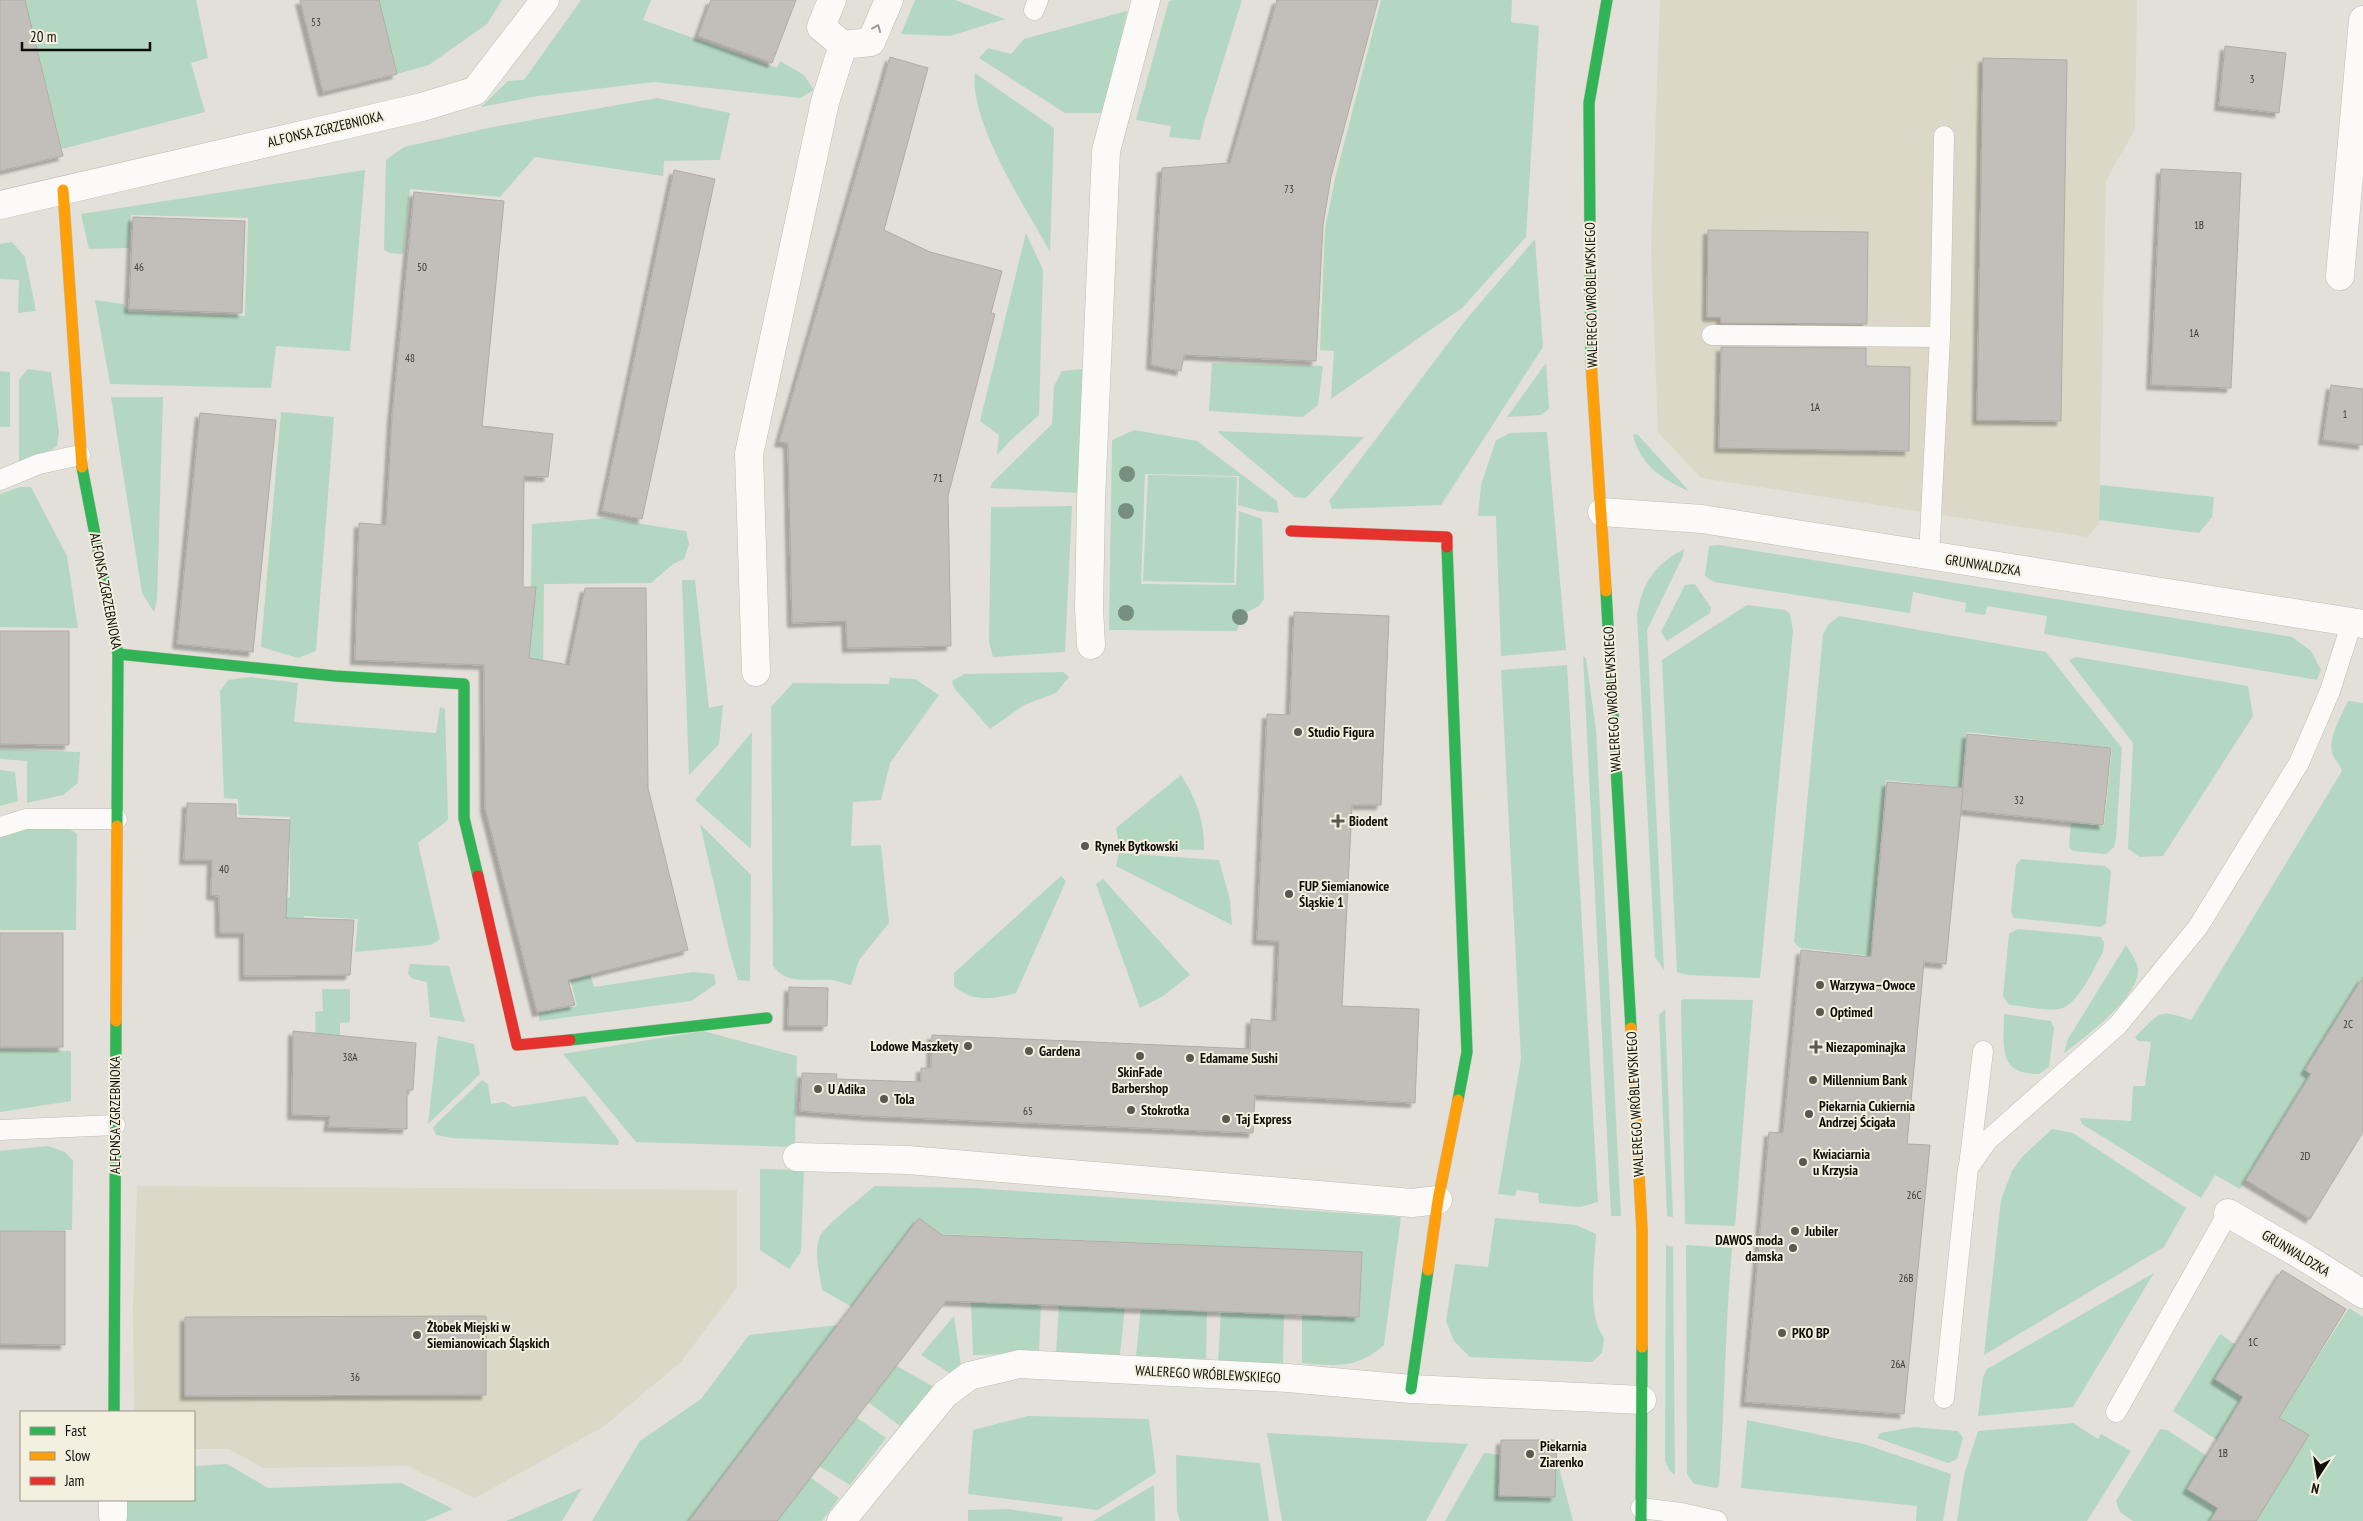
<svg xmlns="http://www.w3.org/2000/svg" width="2363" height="1521" viewBox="0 0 2363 1521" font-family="'PT Sans Narrow',sans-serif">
<defs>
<filter id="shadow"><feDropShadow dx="-4.5" dy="4.5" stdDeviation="1" flood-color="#0004"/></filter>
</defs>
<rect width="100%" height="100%" fill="#e2e0d8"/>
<g fill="#dcd8c7">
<polygon points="1660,0 2137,0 2135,130 2106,180 2099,524 2087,537 1701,478 1658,432 1651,250"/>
<polygon points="137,1186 737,1190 737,1287 681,1362 603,1427 475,1498 407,1466 263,1468 229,1449 194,1449 194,1412 134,1412 133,1308"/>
</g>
<g fill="#b4d7c1">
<polygon points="25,0 196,0 208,58 191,63 205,112 62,149"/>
<polygon points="379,0 502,0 487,24 429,65 397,74"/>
<polygon points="581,0 651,0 643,20 777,68 780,61 804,75 814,90 800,98 654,82 538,96 481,107 508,81 524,80"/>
<polygon points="915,0 955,0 1005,19 950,36 901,34"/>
<polygon points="1173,0 1242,0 1204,123 1200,140 1169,137 1171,126 1136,120 1169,1"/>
<polygon points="1381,0 1512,0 1511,22 1539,26 1526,237 1462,308 1331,399 1334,351 1320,350 1325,229 1335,179"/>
<polygon points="1127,11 1105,113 1065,113 979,58 988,48 1011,54 1024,39"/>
<path d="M 975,73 L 1054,128 L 1050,252 C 1026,207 969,123 975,73 Z"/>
<polygon points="657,98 730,113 720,160 664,161 663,176 535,157 500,197 410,189 403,254 390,253 384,250 386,160 404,147 493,127"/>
<polygon points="365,170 350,351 276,346 271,388 110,384 95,300 123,304 129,312 245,316 248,218 131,215 129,248 89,249 81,214"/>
<polygon points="1026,233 1043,270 1039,415 1011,440 997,455 999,435 980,421"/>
<polygon points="1535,239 1543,347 1441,505 1332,509 1329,501 1464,322"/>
<polygon points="12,242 25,257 36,311 18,313 19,280 0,279 0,244"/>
<polygon points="1212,363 1323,366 1318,405 1303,417 1209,411"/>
<polygon points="1546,363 1549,409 1541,415 1507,417"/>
<polygon points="28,369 51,372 59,432 57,446 39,458 19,464 19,380"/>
<polygon points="1084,369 1081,493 990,488 992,483 1052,424 1054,386 1062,371"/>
<polygon points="0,371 10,372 10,427 0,427"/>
<polygon points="111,397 163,397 157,600 154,612 142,593"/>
<polygon points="281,412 334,417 316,651 298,658 261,647"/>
<polygon points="1134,430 1197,441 1277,501 1279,513 1259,511 1238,505 1239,476 1145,474 1141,584 1236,585 1239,511 1262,519 1264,599 1259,606 1243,614 1237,631 1109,630 1112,440"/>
<polygon points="1218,432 1218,431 1364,437 1306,498 1295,497"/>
<polygon points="1547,432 1566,650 1501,656 1496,516 1478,516 1481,485 1496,440 1510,433"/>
<path d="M 1637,434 L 1689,491 C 1663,480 1640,465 1633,435 Z"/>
<polygon points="1148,475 1237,477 1234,583 1143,581"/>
<polygon points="2100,485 2214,497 2212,517 2199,533 2099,520"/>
<polygon points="20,487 31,487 67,556 78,628 0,627 0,494"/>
<polygon points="1072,506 1065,652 993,657 989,642 991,507"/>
<polygon points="605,518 686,531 689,544 684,559 673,564 651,583 544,584 542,775 528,772 532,524"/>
<polygon points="1719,545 2292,637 2311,651 2321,670 2317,680 2044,634 2047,616 1987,606 1985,615 1965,612 1966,603 1913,592 1910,613 1714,582 1705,576 1709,546"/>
<path d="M 1684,549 L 1683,556 L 1647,630 L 1664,970 L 1655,957 L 1637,615 C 1643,582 1654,565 1684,549 Z"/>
<polygon points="695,580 709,708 723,705 719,744 689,775 682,580"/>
<polygon points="1695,584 1711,608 1710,613 1667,641 1661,632 1685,585"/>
<polygon points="1747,605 1785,610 1790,614 1793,631 1760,978 1687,975 1677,972 1662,660"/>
<polygon points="1839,616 2046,652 2122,748 2116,839 2114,847 2106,854 2073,851 2069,847 2071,823 2104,826 2112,748 1967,732 1961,788 1886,780 1871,956 1800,948 1794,942 1823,634 1829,624"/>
<polygon points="1583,656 1586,658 1596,730 1621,1216 1611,1216"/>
<polygon points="2076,657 2248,686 2253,716 2163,856 2140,857 2128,849 2133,743 2069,660"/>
<polygon points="1567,665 1598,1202 1580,1207 1539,1203 1538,1193 1517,1190 1515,1196 1498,1194 1521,1059 1501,670"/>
<polygon points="1063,672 1069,677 1056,693 1024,705 990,729 955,689 952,681 964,674"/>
<polygon points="250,677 298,683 294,722 436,733 440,707 445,709 448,820 418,843 440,939 431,945 355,952 358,919 304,916 302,931 279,930 281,900 290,897 290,817 239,815 238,799 224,798 220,691 228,680"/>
<path d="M 890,678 L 915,679 L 939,695 L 890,763 L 881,800 L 853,802 L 851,846 L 881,845 L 889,923 L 859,960 L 851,985 C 845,984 838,981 832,980 C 810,978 787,986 773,966 L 771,707 L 793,683 L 889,684 Z"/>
<path d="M 2348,701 L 2363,703 L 2363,977 L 2305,1070 L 2310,1074 L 2240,1189 L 2215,1175 L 2201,1198 L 2082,1124 L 2080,1118 L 2131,1121 L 2133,1086 L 2145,1086 L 2151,1042 L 2138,1041 L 2135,1037 C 2160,1013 2157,1008 2191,1020 L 2342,771 C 2340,765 2337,762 2334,757 C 2325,742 2342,715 2348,701 Z"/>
<polygon points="752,732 751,849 695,800"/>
<polygon points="0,749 80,752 78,783 63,795 27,803 27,761 0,759"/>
<polygon points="0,770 15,772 18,801 0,806"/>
<path d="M 1181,775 C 1196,798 1205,822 1204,850 L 1120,848 L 1116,828 Z"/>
<polygon points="62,824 77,834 76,930 0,930 0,834 28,825"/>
<polygon points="700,824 751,875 750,981 738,980 729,949"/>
<polygon points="535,835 549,839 594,987 693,972 714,974 716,984 691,1001 539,1021 539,1013 577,1006"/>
<polygon points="1119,853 1219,860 1230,900 1232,925 1116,866"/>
<polygon points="2021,859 2105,866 2111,871 2106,923 2101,927 2014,918 2011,912 2016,865"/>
<path d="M 1061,876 L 1066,881 L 1016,993 C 993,999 973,1003 954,986 L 954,973 Z"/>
<polygon points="1103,879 1190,975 1163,996 1140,1008 1096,884"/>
<path d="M 2018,929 L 2101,937 L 2104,943 L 2103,952 C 2094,968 2077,1007 2059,1009 C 2043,1011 2025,1006 2009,1005 L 2003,996 L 2009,934 Z"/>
<path d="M 2126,945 C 2130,952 2137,961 2138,969 C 2140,997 2085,1037 2064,1053 L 2068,1039 Z"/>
<polygon points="410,964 449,966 465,1022 430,1017 427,982 413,979 408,974"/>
<polygon points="322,989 350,989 350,1022 340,1023 340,1043 316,1043 315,1012 323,1011"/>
<polygon points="1684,999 1753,1000 1735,1226 1685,1224 1681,1001"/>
<polygon points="1665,1009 1673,1217 1667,1216 1659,1015"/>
<path d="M 2004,1014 L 2051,1021 L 2054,1028 L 2049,1067 L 2039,1074 C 1997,1074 2004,1046 2004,1014 Z"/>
<polygon points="703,1031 797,1056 795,1147 636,1142 563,1054"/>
<polygon points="438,1036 474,1044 480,1074 428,1124"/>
<polygon points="0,1049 71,1051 71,1101 0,1112"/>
<polygon points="482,1080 488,1084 491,1104 504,1102 513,1107 585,1096 619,1141 618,1145 452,1138 436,1135 433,1128 437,1123"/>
<polygon points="2052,1129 2073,1133 2186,1208 2164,1247 1984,1355 2001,1200 2012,1171 2022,1157"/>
<polygon points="48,1146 65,1152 73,1161 72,1230 0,1231 0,1151"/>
<polygon points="760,1169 804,1170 801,1252 789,1269 760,1250"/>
<path d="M 875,1186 L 973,1188 L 1401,1217 L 1384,1345 C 1357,1369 1336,1366 1302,1363 L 1302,1314 L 1359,1317 L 1362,1252 L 941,1234 L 919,1218 L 852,1307 L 822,1290 C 820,1274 813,1252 820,1236 C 825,1226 864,1195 875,1186 Z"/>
<path d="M 1495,1218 L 1576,1225 L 1596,1234 C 1595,1263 1586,1314 1604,1338 L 1602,1353 L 1592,1362 L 1470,1357 L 1454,1341 L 1446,1321 L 1455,1264 L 1488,1267 Z"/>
<polygon points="1666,1245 1673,1247 1675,1475 1670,1471 1665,1461"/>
<path d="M 1686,1245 L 1732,1248 C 1725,1327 1725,1406 1719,1485 L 1717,1488 L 1694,1484 L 1687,1474 Z"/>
<polygon points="2154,1273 2073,1407 1978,1416 1983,1377 1987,1369"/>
<polygon points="971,1301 1041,1303 1039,1353 973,1355"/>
<polygon points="1059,1304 1125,1307 1120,1355 1056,1353"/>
<polygon points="1141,1308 1207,1310 1206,1359 1136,1356"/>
<polygon points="2349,1308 2363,1317 2363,1521 2256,1521 2308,1435 2279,1418"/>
<polygon points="1221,1311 1284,1314 1283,1364 1218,1361"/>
<polygon points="954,1316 961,1365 953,1375 921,1355"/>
<polygon points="838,1325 689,1521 592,1521 640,1441 701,1399 749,1335"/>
<polygon points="2220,1334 2236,1345 2215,1379 2243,1397 2217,1440 2173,1411"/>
<polygon points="895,1365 939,1390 921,1400 903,1428 868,1402"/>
<polygon points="1028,1416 1149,1419 1156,1473 1098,1510 968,1494 973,1430"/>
<polygon points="856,1417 886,1438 850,1485 819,1466"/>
<polygon points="1747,1420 1864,1444 1951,1474 1943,1521 1916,1521 1917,1506 1741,1488"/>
<polygon points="2073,1423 2098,1439 2101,1434 2131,1451 2087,1521 1957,1521 1964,1475 1978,1431"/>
<polygon points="1914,1427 1958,1431 1963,1438 1957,1459 1948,1463 1877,1438 1880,1433"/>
<polygon points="2160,1429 2167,1430 2207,1456 2187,1489 2218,1508 2210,1521 2133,1521 2120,1512 2116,1501"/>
<polygon points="1267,1433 1468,1444 1426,1521 1282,1521"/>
<polygon points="1484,1453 1500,1455 1499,1496 1555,1497 1556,1456 1573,1521 1445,1521"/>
<polygon points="1176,1455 1260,1463 1269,1521 1180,1521 1177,1511"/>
<polygon points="227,1464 268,1488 401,1483 453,1509 425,1521 126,1521 126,1500 194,1500 194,1466"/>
<polygon points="810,1477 839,1498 822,1521 777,1521"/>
<polygon points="1154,1485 1155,1521 1093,1521"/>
<polygon points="582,1488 562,1521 506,1521"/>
<polygon points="1008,1509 1063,1517 1062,1521 968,1521 968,1510"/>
</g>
<g fill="#c2beb9" stroke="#afaca6" filter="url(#shadow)">
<polygon points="0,0 25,0 63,156 0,171"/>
<polygon points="300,0 379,0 397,74 323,92"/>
<polygon points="711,0 796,0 772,63 698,36"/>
<polygon points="1277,0 1378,0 1331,177 1323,225 1316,361 1184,355 1181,371 1151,365 1162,168 1230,163"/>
<polygon points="2225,46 2286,53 2279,113 2219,106"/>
<polygon points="890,57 928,68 884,230 930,252 1002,271 991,313 995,314 948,496 951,646 847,648 846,621 792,623 788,443 779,442"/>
<polygon points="1983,58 2067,60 2061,421 1977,420"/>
<polygon points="2161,169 2241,173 2231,388 2151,385"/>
<polygon points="674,170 715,179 642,519 602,511"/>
<polygon points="414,192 504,201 482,426 553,434 548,477 524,476 523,587 536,587 529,658 569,665 585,588 646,588 648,788 688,950 568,980 575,1005 537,1012 485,808 484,665 355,660 359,523 386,525 392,418"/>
<polygon points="133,217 245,221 242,313 129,309"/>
<polygon points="1708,230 1868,232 1867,324 1721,323 1721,317 1707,317"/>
<polygon points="1721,347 1866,348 1866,366 1910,367 1909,451 1719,448"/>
<polygon points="2331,385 2363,389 2363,445 2323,440"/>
<polygon points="200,413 276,420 253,652 177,644"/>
<polygon points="1294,612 1389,616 1381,805 1352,805 1342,1006 1419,1009 1415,1103 1255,1095 1253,1133 867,1116 800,1111 802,1073 837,1074 836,1079 921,1082 921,1068 931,1068 932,1035 1250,1049 1251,1019 1276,1021 1279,941 1257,940 1267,714 1290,715"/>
<polygon points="0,631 69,631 69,745 0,744"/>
<polygon points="1967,734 2111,748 2103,825 1961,810"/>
<polygon points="1887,782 1963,788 1946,964 1924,962 1907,1144 1930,1145 1904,1414 1745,1402 1769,1132 1783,1133 1801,950 1871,957"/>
<polygon points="187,803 236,804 236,818 290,820 286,918 354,920 350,975 244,976 244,933 220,933 219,896 211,895 212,860 184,860"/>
<rect x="0" y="933" width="63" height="114"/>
<polygon points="2363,977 2363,1132 2310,1219 2246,1180 2311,1074 2305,1070"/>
<polygon points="789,987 828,988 827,1026 788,1026"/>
<polygon points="293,1031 416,1043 413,1090 407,1090 407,1129 328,1127 330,1116 292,1115"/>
<polygon points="919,1218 942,1235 1362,1252 1359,1317 946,1301 777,1521 689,1521"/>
<polygon points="0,1231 65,1231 65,1345 0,1344"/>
<polygon points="2282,1270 2346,1309 2279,1418 2309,1435 2256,1521 2210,1521 2218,1508 2187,1489 2243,1397 2215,1379"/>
<polygon points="486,1316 486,1395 185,1396 185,1317"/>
<polygon points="1501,1440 1557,1440 1555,1497 1499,1496"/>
</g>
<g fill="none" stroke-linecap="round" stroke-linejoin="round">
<defs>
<g id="lane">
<polyline points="1034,10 1038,0"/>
<polyline points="1712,335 1940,337"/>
<polyline points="0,480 39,464 80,455"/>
<polyline points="1929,557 1940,337 1944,136"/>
<polyline points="0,827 26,819 117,819"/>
<polyline points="0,1130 115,1125"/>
<polyline points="1969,1166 1983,1051"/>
<polyline points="1944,1398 1968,1168 1987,1141 2118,1025 2198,927 2299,763 2330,691 2352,622"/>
<polyline points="2116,1412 2228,1213"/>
<polyline points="1641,1508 1681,1513 1717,1521"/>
</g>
<g id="street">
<polyline points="832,0 821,27 843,45 871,42 889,0"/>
<polyline points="0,205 422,107 475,91 545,0"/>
<polyline points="2340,276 2363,20"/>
<polyline points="1602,512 1702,519 2363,624"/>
<polyline points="1091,645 1089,609 1091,501 1106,151 1146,0"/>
<polyline points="756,672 749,454 825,102 843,45"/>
<polyline points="797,1157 908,1160 1412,1203 1438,1200"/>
<polyline points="2228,1213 2306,1258 2363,1294"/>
<polyline points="113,1516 113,1500"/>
<polyline points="841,1521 945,1394 969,1376 1019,1364 1288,1378 1411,1389 1642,1400"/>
</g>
<g id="fast">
<polyline points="1591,362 1589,103 1607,0"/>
<polyline points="82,467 118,654 117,826"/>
<polyline points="1447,547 1467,1052 1458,1100"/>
<polyline points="1606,591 1631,1028"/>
<polyline points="118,654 335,676 464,684 464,818 478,876"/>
<polyline points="570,1040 767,1018"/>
<polyline points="1411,1389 1428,1270"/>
<polyline points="114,1412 116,1021"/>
<polyline points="1641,1521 1642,1347"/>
</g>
<g id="slow">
<polyline points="63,190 82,467"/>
<polyline points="1591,362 1606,591"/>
<polyline points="116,1021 117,826"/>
<polyline points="1631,1028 1642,1230 1642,1347"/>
<polyline points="1428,1270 1438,1200 1458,1100"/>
</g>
<g id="jam">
<polyline points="1291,531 1447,537 1447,547"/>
<polyline points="478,876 517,1045 570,1040"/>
</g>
</defs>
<use href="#lane" stroke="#bebcb6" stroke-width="21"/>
<use href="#street" stroke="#bebcb6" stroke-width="29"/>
<use href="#fast" stroke="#bebcb6" stroke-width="12"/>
<use href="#slow" stroke="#bebcb6" stroke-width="12"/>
<use href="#jam" stroke="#bebcb6" stroke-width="12"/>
<use href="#lane" stroke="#fbfaf9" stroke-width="20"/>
<use href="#street" stroke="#fbfaf9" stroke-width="28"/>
<use href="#fast" stroke="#30b455" stroke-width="11"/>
<use href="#slow" stroke="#ff9f0a" stroke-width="11"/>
<use href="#jam" stroke="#e5322d" stroke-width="11"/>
</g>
<g fill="#778f80">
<circle cx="1127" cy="474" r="8"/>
<circle cx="1126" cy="511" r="8"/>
<circle cx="1126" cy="613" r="8"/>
<circle cx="1240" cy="617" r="8"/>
</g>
<defs><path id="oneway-chevron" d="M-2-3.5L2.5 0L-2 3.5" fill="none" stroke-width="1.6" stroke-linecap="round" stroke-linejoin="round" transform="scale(1.25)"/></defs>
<use stroke="#9d9c99" href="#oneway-chevron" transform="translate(877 28) rotate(-67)"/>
<g fill="#595851" stroke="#f4f0e0" stroke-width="2">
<circle cx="1298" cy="732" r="5"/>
<path d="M1335.5 813.5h5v5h5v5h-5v5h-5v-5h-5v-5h5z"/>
<circle cx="1085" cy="846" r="5"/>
<circle cx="1289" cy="894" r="5"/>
<circle cx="1820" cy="985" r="5"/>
<circle cx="1820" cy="1012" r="5"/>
<circle cx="968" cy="1046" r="5"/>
<path d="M1813.5 1039.5h5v5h5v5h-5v5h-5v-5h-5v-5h5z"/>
<circle cx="1029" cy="1051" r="5"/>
<circle cx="1140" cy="1056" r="5"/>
<circle cx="1190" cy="1058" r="5"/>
<circle cx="1813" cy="1080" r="5"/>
<circle cx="818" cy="1089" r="5"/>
<circle cx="884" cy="1099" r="5"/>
<circle cx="1131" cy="1110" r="5"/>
<circle cx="1809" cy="1114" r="5"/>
<circle cx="1226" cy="1119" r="5"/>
<circle cx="1803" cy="1162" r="5"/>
<circle cx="1795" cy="1231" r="5"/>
<circle cx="1793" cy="1248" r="5"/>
<circle cx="1782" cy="1333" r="5"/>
<circle cx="417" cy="1335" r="5"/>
<circle cx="1530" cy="1454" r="5"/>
</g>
<g text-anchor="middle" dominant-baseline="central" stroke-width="4" stroke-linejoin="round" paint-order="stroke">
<g font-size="11" fill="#3c3a35">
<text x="316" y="22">53</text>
<text x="2252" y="79">3</text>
<text x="1289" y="189">73</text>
<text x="2199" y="225">1B</text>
<text x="139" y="267">46</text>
<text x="422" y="267">50</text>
<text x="2194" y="333">1A</text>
<text x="410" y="358">48</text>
<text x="1815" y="407">1A</text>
<text x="2345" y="414">1</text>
<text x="938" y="478">71</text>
<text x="2019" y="800">32</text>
<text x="224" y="869">40</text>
<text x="2348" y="1024">2C</text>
<text x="350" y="1057">38A</text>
<text x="1028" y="1111">65</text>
<text x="2305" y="1156">2D</text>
<text x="1914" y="1195">26C</text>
<text x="1906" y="1278">26B</text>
<text x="2253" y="1342">1C</text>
<text x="1898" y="1364">26A</text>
<text x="355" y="1377">36</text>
<text x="2223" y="1453">1B</text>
</g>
<g font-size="14" fill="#0f0e09" stroke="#f4f0e0">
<text transform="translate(325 129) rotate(-13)">ALFONSA ZGRZEBNIOKA</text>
<text transform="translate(1591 295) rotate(-91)">WALEREGO WRÓBLEWSKIEGO</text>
<text transform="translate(1983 565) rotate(9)">GRUNWALDZKA</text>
<text transform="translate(106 591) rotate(79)">ALFONSA ZGRZEBNIOKA</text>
<text transform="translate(1612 699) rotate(-93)">WALEREGO WRÓBLEWSKIEGO</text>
<text transform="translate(1635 1104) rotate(-93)">WALEREGO WRÓBLEWSKIEGO</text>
<text transform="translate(115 1115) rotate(-90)">ALFONSA ZGRZEBNIOKA</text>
<text transform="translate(2296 1253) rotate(31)">GRUNWALDZKA</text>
<text transform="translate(1208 1374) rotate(3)">WALEREGO WRÓBLEWSKIEGO</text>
</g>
<g font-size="14" font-weight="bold" fill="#0f0e09" stroke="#f4f0e0" text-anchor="start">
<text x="1308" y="732">Studio Figura</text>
<text x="1349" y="821">Biodent</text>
<text x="1095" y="846">Rynek Bytkowski</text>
<text x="1299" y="886">FUP Siemianowice<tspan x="1299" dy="16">Śląskie 1</tspan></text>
<text x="1830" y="985">Warzywa–Owoce</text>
<text x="1830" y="1012">Optimed</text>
<text x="958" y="1046" text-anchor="end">Lodowe Maszkety</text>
<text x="1826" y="1047">Niezapominajka</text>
<text x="1039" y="1051">Gardena</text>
<text x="1200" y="1058">Edamame Sushi</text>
<text x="1140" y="1072" text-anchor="middle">SkinFade<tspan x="1140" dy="16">Barbershop</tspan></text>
<text x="1823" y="1080">Millennium Bank</text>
<text x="828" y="1089">U Adika</text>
<text x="894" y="1099">Tola</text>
<text x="1819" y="1106">Piekarnia Cukiernia<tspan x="1819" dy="16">Andrzej Ścigała</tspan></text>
<text x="1141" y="1110">Stokrotka</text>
<text x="1236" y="1119">Taj Express</text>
<text x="1813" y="1154">Kwiaciarnia<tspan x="1813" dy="16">u Krzysia</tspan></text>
<text x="1805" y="1231">Jubiler</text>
<text x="1783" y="1240" text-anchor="end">DAWOS moda<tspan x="1783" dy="16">damska</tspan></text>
<text x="427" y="1327">Żłobek Miejski w<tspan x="427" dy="16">Siemianowicach Śląskich</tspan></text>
<text x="1792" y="1333">PKO BP</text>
<text x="1540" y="1446">Piekarnia<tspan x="1540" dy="16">Ziarenko</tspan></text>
</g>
</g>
<rect x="20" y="1411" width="175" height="90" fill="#f4f0e0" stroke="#98968a"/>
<rect x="30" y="1427" width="25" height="8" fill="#30b455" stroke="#98968a"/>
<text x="65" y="1436" font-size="15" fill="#0f0e09">Fast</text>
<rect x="30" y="1452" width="25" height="8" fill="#ff9f0a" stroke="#98968a"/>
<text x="65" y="1461" font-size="15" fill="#0f0e09">Slow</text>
<rect x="30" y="1477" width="25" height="8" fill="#e5322d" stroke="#98968a"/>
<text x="65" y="1486" font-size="15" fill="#0f0e09">Jam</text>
<g transform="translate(2318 1476) rotate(192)" stroke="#f4f0e0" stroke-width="4" paint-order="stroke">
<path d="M0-4L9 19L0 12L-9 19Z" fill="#0f0e09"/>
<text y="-8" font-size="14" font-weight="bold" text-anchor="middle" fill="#0f0e09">N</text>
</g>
<path d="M22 42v8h128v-8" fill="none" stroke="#0f0e09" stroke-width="2.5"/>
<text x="30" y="42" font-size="15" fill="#0f0e09" stroke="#f4f0e0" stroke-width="4" paint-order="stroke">20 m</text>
</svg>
